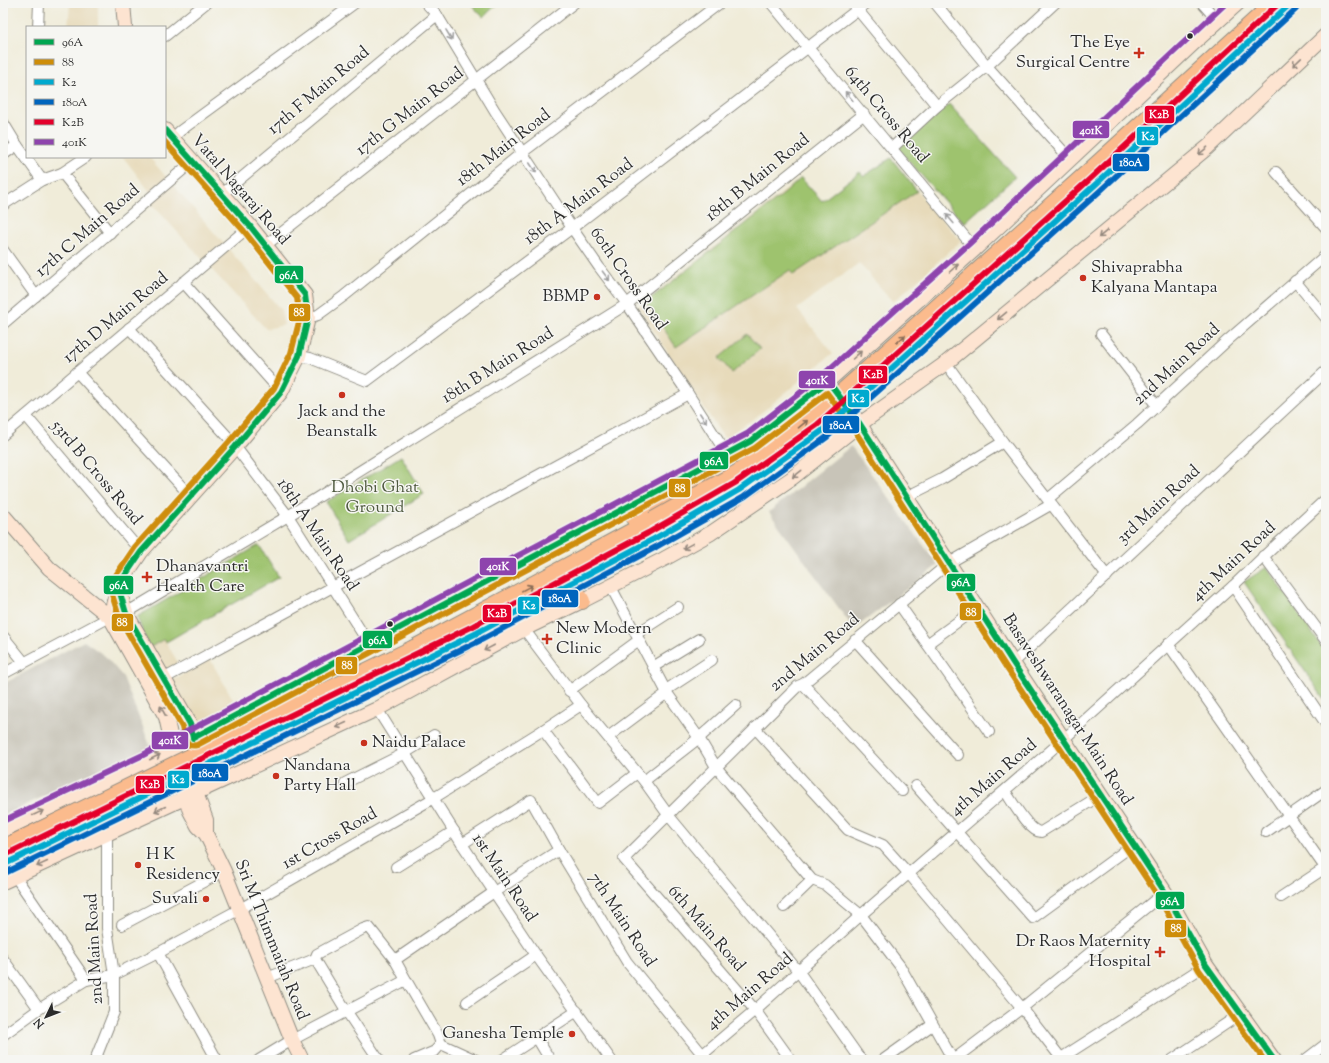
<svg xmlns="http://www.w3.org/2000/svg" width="1329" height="1063" viewBox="0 0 1329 1063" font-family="'Sorts Mill Goudy',serif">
<rect width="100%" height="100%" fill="#f6f6f2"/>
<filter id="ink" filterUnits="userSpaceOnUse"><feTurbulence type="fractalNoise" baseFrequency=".025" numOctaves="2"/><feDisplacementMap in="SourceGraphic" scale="8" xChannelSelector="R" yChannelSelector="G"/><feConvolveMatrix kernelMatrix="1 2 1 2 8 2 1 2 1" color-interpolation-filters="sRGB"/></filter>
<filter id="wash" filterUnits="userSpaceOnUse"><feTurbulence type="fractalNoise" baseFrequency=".012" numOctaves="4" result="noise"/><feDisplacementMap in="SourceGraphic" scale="16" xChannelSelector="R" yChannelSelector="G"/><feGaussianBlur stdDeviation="0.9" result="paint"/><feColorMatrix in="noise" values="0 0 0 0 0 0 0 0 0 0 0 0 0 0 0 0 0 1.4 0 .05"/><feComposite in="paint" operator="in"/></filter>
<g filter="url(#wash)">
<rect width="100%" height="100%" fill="#f0ecd9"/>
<g fill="#e7daba">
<polygon points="70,3 98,3 98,27 68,27"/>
<polygon points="123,157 149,157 281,310 284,325 266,329 151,203 154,197"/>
<polygon points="891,158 917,191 961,241 893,302 859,263 797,309 833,353 755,418 724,438 638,307 801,178 822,201 860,172 864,176"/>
<polygon points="164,639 180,666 165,675 149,648"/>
<polygon points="210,659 238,708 199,730 171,681"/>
</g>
<g fill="#c8c4b8">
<polygon points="851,446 938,565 854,629 769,512"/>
<polygon points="84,641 105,656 123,677 151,748 86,776 3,816 3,684"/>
</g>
<g fill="#9ec36e" stroke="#64774c">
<polygon points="470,3 499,3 483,17"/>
<polygon points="949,104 1015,177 964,223 898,149"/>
<polygon points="891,158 917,191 793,275 790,270 676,347 646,302 785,193 801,178 822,201 860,172 864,176"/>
<polygon points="747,334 760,349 732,373 719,358"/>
<polygon points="401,456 424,494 349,540 326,502"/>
<polygon points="259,545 279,577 166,642 164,639 149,648 137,617"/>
<polygon points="1267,567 1326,653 1326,702 1244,582"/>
</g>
</g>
<g filter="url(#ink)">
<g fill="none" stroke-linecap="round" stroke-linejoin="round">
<defs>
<g id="street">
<polyline points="426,3 437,15 495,111 572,228 599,267 627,304 685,389 726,453"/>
<polyline points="771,3 975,249"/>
<polyline points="852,3 937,106"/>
<polyline points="935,3 987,66 1070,159"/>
<polyline points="1202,3 1218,21"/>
<polyline points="38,27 39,3"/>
<polyline points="165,36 206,3"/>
<polyline points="3,122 17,145 42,180"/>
<polyline points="172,139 180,131 355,3"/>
<polyline points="892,148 937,106 987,66 1055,3"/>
<polyline points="3,155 17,145"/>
<polyline points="1276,172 1326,228"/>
<polyline points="62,173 110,233"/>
<polyline points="222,194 437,15"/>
<polyline points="3,205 42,180 62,173 86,157"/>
<polyline points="266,245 574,3"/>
<polyline points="3,250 36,296"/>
<polyline points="1295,281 1326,318"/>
<polyline points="183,282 281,392"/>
<polyline points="308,318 318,315 344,296 523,152 720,3"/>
<polyline points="3,324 192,162"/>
<polyline points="129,328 228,437 288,516 369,644"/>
<polyline points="1101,334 1157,406"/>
<polyline points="299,356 310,358 367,381 572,228 866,3"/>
<polyline points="946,363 1003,442 1107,576"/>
<polyline points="77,372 183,488 190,497"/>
<polyline points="26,416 141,552"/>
<polyline points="3,435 250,226"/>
<polyline points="906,497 942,479 1003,442"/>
<polyline points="1048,499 1137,424 1228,340 1326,255"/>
<polyline points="1263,556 1326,641"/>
<polyline points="1233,586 1326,724"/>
<polyline points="611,587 667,693 699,738 716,767 812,880 825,885 861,915 900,966 953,1060 1022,1008 1165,892"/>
<polyline points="899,604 989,732"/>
<polyline points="524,629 581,705 644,781 669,816 799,972 861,1060"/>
<polyline points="636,634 678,607"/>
<polyline points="3,636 24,662"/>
<polyline points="855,640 958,755"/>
<polyline points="927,644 978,607"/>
<polyline points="1168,644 1326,869"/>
<polyline points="1013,663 1326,371"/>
<polyline points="653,667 699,639"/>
<polyline points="3,674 110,617 126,613 288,516 627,304 864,114"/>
<polyline points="163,679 688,394"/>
<polyline points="803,684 902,791"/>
<polyline points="666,690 712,660"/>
<polyline points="569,691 639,640"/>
<polyline points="377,709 462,844 536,955 611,1060"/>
<polyline points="755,728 848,830 883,845 909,874 1022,1008 1061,1058"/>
<polyline points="543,730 598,803 637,773"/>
<polyline points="608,737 667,693"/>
<polyline points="644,781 699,738 736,705"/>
<polyline points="345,783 405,753 434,735"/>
<polyline points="916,786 1033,918 1133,845"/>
<path d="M 1005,791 C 1012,801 1029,832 1041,832 L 1101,795"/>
<polyline points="1266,832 1326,790"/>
<polyline points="462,844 531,800 559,850 627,962 707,1060"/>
<polyline points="396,867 454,831"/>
<polyline points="15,876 86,980"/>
<polyline points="1281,897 1325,868"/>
<polyline points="784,907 812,880"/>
<polyline points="122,925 224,871"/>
<polyline points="158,953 217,1060"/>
<polyline points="3,959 39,1009"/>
<polyline points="267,978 315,959"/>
<polyline points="406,980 438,1035 441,1044"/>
<polyline points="467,1002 536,955"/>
<polyline points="3,1035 39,1009 86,980 114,975 158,953 240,909 434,798 543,730 581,705"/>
<polyline points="537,1038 550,1060"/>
<polyline points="441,1044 476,1060"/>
<polyline points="95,1060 114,1012 114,975 107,928 107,833"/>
<polyline points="259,1060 292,1040 406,980 395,960 494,892 559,850"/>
<polyline points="379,1060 347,1012 315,959 317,954 363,929 369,927 395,960"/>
<polyline points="414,1060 435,1051 441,1044"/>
<polyline points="502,1060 577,1011"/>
<polyline points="696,1060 755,1010 861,915 1064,739 1233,586 1262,558 1326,499"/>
<polyline points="791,1060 755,1010 624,859 798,686 803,684 949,563 1052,504"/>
<polyline points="883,1060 932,1025"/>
<polyline points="1058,1060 1206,965"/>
<polyline points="1172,1060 1242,1013"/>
<polyline points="1305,1060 1326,1044"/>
</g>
<g id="secondary">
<polyline points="123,3 125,27"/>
<polyline points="165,130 250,226 305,295 308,318 299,356 281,392 235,447 141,552 118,586 110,617 166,717 175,757"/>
<polyline points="842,399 860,424 867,436 1013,663 1165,892 1206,965 1274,1060"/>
<polyline points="3,515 49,568 110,617"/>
<polyline points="118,586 126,613 190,724 193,738 196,793 206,820 206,834"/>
<polyline points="182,789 190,811 198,826 206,834 224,871 292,1040 302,1060"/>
<polyline points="3,830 147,762 193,738 751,441 809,397 828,381 975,249 1196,41 1238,3"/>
<polyline points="3,882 377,709 524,629 582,601 664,559 711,533 792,478 860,424 946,363 1208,147 1326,35"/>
</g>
<g id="primary">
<polyline points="635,520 709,480 726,453"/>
<polyline points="571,582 582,601"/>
<polyline points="414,648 653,520"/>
<polyline points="425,660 652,540"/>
</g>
</defs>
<use href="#street" stroke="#8e8c82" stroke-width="12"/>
<use href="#secondary" stroke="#8e8c82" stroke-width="16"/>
<use href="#primary" stroke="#8e8c82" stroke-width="18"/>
<use href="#street" stroke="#fff" stroke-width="10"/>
<use href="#secondary" stroke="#fde4d1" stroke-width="14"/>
<use href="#primary" stroke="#fbbb8d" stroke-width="16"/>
<defs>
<g id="primary-bridge">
<polyline points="653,520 737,473 783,441 833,400 1086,174 1274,3"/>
<polyline points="652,540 739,490 822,431 1096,184 1291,3"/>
<polyline points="3,848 414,648"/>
<polyline points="3,865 425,660"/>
</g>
</defs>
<use href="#primary-bridge" stroke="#8e8c82" stroke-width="18" stroke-linecap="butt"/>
<use href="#primary-bridge" stroke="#fbbb8d" stroke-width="16"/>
<defs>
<polyline id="bus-1" points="165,130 250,226 305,295 308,318 299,356 281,392 235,447 141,552 118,586 126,613 190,724 193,738 751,441 828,381 860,424 1013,663 1165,892 1206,965 1274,1060"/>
<path id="bus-2" d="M 165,142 L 244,231 L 297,298 L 300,318 L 291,353 L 274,388 L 229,442 L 135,547 L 110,584 L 110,588 L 119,617 L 182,727 C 184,736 185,748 197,745 L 755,448 L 827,393 L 853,428 L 1006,667 L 1158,896 L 1199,970 L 1264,1060"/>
<polyline id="bus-3" points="3,865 477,633 652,540 739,490 822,431 1096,184 1291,3"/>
<polyline id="bus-4" points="7,872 481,640 656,547 744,497 827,437 1101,190 1296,9"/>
<polyline id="bus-5" points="3,856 473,626 648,533 735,483 817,425 1091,178 1279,3"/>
<polyline id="bus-6" points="3,821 143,755 747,434 823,375 970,243 1226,3"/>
</defs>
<use href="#bus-1" stroke="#f6f6f2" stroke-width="9"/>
<use href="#bus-2" stroke="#f6f6f2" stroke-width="9"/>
<use href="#bus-3" stroke="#f6f6f2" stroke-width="9"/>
<use href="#bus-4" stroke="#f6f6f2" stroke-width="9"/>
<use href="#bus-5" stroke="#f6f6f2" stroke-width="9"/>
<use href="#bus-6" stroke="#f6f6f2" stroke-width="9"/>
<use href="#bus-1" stroke="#00a651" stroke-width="6"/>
<use href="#bus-2" stroke="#ce8d09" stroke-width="6"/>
<use href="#bus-3" stroke="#00a9ce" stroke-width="6"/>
<use href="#bus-4" stroke="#0065bd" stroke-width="6"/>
<use href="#bus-5" stroke="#e4002b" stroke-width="6"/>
<use href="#bus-6" stroke="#8e44ad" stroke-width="6"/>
</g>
<defs><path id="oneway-shaft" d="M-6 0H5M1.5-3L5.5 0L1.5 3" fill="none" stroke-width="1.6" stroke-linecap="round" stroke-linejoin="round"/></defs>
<g stroke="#a0a0a0">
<use href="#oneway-shaft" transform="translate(449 35) rotate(59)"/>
<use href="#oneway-shaft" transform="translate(849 96) rotate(-130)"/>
<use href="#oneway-shaft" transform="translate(533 168) rotate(57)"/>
<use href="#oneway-shaft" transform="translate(950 219) rotate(-130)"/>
<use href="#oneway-shaft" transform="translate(606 276) rotate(53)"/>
<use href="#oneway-shaft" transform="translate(703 418) rotate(57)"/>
</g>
<g stroke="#94887e">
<use href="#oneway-shaft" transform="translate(1297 62) rotate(136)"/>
<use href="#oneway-shaft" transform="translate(1203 151) rotate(140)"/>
<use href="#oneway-shaft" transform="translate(1103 234) rotate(140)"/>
<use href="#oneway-shaft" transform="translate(954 268) rotate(-42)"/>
<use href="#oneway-shaft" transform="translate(1002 316) rotate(140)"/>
<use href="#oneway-shaft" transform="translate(857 355) rotate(-42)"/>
<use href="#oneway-shaft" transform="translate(797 474) rotate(142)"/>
<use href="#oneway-shaft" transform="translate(688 546) rotate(151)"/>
<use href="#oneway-shaft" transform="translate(489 648) rotate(152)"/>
<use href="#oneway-shaft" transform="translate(163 711) rotate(-119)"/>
<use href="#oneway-shaft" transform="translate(341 725) rotate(155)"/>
<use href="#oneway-shaft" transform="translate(155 757) rotate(-27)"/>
<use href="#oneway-shaft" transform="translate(160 809) rotate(155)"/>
<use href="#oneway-shaft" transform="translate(38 813) rotate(-25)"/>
<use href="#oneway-shaft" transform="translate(42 864) rotate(155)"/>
</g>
<g stroke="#896c57">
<use href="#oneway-shaft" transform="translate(901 339) rotate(-42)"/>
<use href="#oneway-shaft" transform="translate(803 424) rotate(-40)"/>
<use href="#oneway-shaft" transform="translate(527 588) rotate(-29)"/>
</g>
</g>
<g fill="#2b2b2b" stroke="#f6f6f2" stroke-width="1.5">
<circle cx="1190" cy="36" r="3.5"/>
<circle cx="390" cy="624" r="3.5"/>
</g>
<g fill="#c8321e" stroke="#f6f6f2" stroke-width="1.5">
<path d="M1137 47h4v4h4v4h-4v4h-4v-4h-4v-4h4z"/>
<circle cx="1083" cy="278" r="4"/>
<circle cx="597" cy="297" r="4"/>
<circle cx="342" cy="395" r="4"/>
<path d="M145 571h4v4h4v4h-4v4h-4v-4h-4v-4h4z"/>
<path d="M545 633h4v4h4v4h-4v4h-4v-4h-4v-4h4z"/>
<circle cx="364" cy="743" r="4"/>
<circle cx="276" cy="776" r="4"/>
<circle cx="138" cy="865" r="4"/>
<circle cx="206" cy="899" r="4"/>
<path d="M1158 946h4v4h4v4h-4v4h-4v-4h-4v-4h4z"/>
<circle cx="572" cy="1034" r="4"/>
</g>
<g text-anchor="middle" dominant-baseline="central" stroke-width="3" stroke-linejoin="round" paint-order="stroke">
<g font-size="17" fill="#2b2b2b" stroke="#f6f6f2" text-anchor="start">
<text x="1130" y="43" text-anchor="end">The Eye<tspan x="1130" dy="20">Surgical Centre</tspan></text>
<text x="1091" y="268">Shivaprabha<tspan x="1091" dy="20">Kalyana Mantapa</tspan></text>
<text x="589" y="297" text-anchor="end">BBMP</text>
<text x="342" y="412" text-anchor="middle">Jack and the<tspan x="342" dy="20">Beanstalk</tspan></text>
<text x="156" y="567">Dhanavantri<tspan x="156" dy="20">Health Care</tspan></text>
<text x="556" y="629">New Modern<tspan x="556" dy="20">Clinic</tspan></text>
<text x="372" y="743">Naidu Palace</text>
<text x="284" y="766">Nandana<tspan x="284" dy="20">Party Hall</tspan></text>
<text x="146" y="855">H K<tspan x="146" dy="20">Residency</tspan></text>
<text x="198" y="899" text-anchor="end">Suvali</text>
<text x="1151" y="942" text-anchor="end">Dr Raos Maternity<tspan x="1151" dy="20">Hospital</tspan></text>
<text x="564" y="1034" text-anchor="end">Ganesha Temple</text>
</g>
<g font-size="17" fill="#2b2b2b" stroke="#f6f6f2">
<text transform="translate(319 91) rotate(-40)">17th F Main Road</text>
<text transform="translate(410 112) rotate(-38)">17th G Main Road</text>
<text transform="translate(886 115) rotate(50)">64th Cross Road</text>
<text transform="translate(504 148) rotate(-38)">18th Main Road</text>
<text transform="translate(758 178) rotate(-39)">18th B Main Road</text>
<text transform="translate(240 190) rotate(49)">Vatal Nagaraj Road</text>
<text transform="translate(579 202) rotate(-37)">18th A Main Road</text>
<text transform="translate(88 231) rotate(-41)">17th C Main Road</text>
<text transform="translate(628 279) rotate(55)">60th Cross Road</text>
<text transform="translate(116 318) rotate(-40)">17th D Main Road</text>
<text transform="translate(1177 365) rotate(-43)">2nd Main Road</text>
<text transform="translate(498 366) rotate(-32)">18th B Main Road</text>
<text transform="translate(96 473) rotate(50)">53rd B Cross Road</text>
<text transform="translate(1159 505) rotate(-43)">3rd Main Road</text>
<text transform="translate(317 535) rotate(56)">18th A Main Road</text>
<text transform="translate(1234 562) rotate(-43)">4th Main Road</text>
<text transform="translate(815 653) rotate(-40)">2nd Main Road</text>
<text transform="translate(1067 710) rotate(57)">Basaveshwaranagar Main Road</text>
<text transform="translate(994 778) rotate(-41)">4th Main Road</text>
<text transform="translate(330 839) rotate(-30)">1st Cross Road</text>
<text transform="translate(504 878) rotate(56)">1st Main Road</text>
<text transform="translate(622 920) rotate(57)">7th Main Road</text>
<text transform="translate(706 929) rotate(49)">6th Main Road</text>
<text transform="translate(271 940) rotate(68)">Sri M Thimmaiah Road</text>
<text transform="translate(95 949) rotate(-93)">2nd Main Road</text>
<text transform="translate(750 992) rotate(-41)">4th Main Road</text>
</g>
<g font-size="17" fill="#4e593f" stroke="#f6f6f2">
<text x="375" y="488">Dhobi Ghat<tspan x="375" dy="20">Ground</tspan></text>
</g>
</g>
<g stroke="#f6f6f2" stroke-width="1.5">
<rect x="1144" y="105" width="31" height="19" rx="4" fill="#e4002b"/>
<rect x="1072" y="120" width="38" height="19" rx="4" fill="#8e44ad"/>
<rect x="1136" y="126" width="23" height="20" rx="4" fill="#00a9ce"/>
<rect x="1112" y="153" width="38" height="19" rx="4" fill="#0065bd"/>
<rect x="274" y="265" width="30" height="19" rx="4" fill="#00a651"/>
<rect x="288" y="303" width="23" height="19" rx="4" fill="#ce8d09"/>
<rect x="858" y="365" width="30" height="19" rx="4" fill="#e4002b"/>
<rect x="798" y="370" width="38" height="19" rx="4" fill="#8e44ad"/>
<rect x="847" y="389" width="23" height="19" rx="4" fill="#00a9ce"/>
<rect x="822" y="415" width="38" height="19" rx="4" fill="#0065bd"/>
<rect x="699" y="451" width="30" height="19" rx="4" fill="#00a651"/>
<rect x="668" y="478" width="23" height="20" rx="4" fill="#ce8d09"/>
<rect x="479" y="557" width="38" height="19" rx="4" fill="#8e44ad"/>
<rect x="946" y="573" width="30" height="19" rx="4" fill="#00a651"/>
<rect x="103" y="575" width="31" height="20" rx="4" fill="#00a651"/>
<rect x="541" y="589" width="38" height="19" rx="4" fill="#0065bd"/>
<rect x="517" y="596" width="23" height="19" rx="4" fill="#00a9ce"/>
<rect x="959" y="602" width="23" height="19" rx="4" fill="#ce8d09"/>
<rect x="482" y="604" width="30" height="19" rx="4" fill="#e4002b"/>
<rect x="111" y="613" width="23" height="19" rx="4" fill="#ce8d09"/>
<rect x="362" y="630" width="31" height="19" rx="4" fill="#00a651"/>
<rect x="335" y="656" width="23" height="19" rx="4" fill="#ce8d09"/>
<rect x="151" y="731" width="38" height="19" rx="4" fill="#8e44ad"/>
<rect x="191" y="763" width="38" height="19" rx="4" fill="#0065bd"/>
<rect x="167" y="770" width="23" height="19" rx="4" fill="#00a9ce"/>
<rect x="135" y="775" width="30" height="19" rx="4" fill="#e4002b"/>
<rect x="1155" y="891" width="30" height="19" rx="4" fill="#00a651"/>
<rect x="1164" y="919" width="23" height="19" rx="4" fill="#ce8d09"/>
</g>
<g font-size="11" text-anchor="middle" font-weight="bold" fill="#fff">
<text x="1159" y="118">K2B</text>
<text x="1091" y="134">401K</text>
<text x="1148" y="140">K2</text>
<text x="1131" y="166">180A</text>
<text x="289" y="279">96A</text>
<text x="299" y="316">88</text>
<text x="873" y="378">K2B</text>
<text x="817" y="384">401K</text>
<text x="858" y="402">K2</text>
<text x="841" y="429">180A</text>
<text x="714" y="465">96A</text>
<text x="680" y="492">88</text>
<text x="498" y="570">401K</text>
<text x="961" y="586">96A</text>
<text x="119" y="589">96A</text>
<text x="560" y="602">180A</text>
<text x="529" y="609">K2</text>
<text x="971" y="616">88</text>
<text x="497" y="617">K2B</text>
<text x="122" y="626">88</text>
<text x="378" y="644">96A</text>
<text x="347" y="669">88</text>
<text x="170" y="744">401K</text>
<text x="210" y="777">180A</text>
<text x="178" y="783">K2</text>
<text x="150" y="788">K2B</text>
<text x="1170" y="905">96A</text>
<text x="1176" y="932">88</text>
</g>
<rect width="1329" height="1063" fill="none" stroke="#f6f6f2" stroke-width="16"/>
<rect x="26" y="26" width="140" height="132" fill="#f6f6f2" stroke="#a5a5a2"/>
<rect x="34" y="39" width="20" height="6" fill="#00a651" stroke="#a5a5a2"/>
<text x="62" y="46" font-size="12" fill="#2b2b2b">96A</text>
<rect x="34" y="59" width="20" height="6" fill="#ce8d09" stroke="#a5a5a2"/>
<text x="62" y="66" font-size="12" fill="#2b2b2b">88</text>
<rect x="34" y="79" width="20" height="6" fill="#00a9ce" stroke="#a5a5a2"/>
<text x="62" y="86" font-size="12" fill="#2b2b2b">K2</text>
<rect x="34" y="99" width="20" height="6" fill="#0065bd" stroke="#a5a5a2"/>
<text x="62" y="106" font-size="12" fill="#2b2b2b">180A</text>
<rect x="34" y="119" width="20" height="6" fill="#e4002b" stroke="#a5a5a2"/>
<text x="62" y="126" font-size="12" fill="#2b2b2b">K2B</text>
<rect x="34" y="139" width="20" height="6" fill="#8e44ad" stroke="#a5a5a2"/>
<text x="62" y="146" font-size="12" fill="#2b2b2b">401K</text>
<g transform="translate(46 1017) rotate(227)" stroke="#f6f6f2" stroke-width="3" paint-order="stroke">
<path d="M0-3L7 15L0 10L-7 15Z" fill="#2b2b2b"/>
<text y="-6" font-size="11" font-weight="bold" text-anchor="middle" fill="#2b2b2b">N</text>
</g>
</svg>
